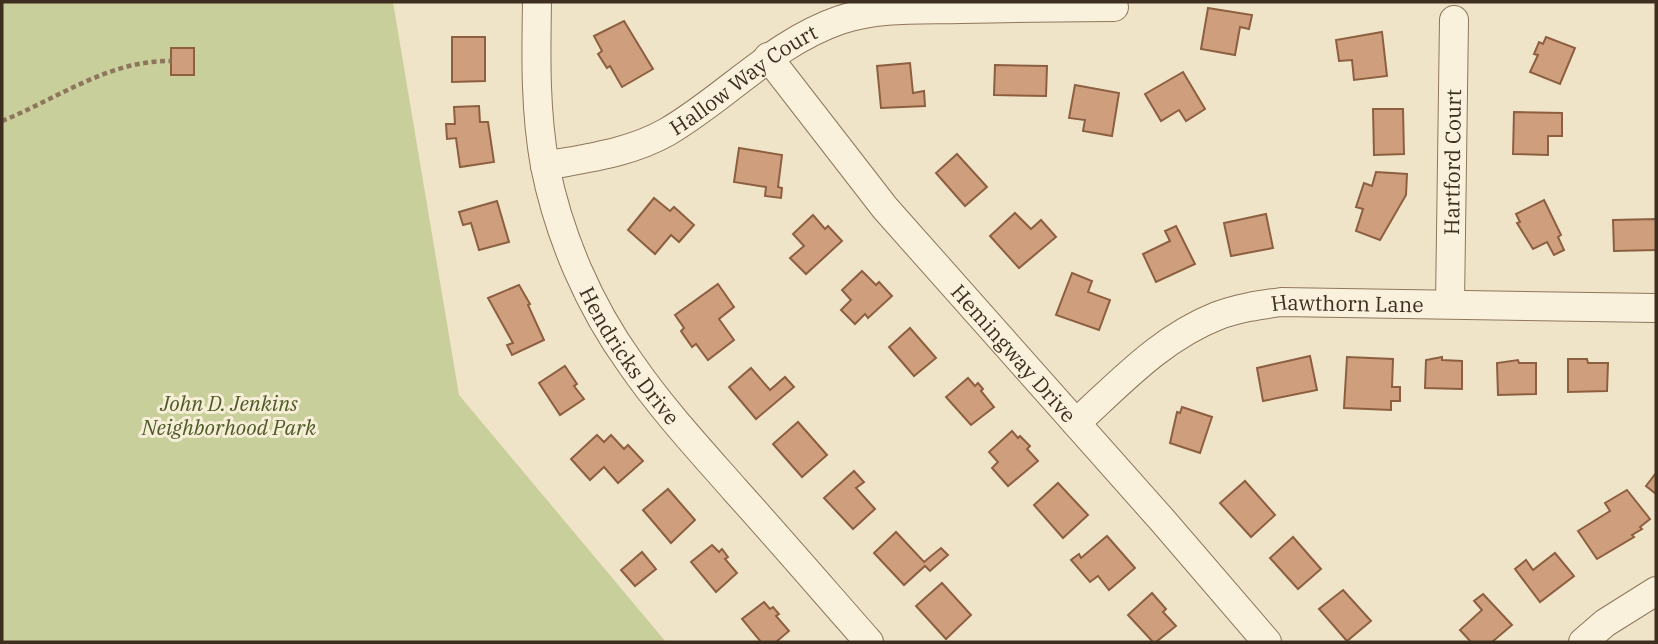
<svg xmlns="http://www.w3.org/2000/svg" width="1658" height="644" viewBox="0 0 1658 644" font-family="'IBM Plex Serif',serif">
<rect width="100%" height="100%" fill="#f0e4c8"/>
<polygon fill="#c9cf9b" points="2,2 393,2 459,395 666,642 2,642"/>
<g fill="#cf9f7d" stroke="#8d5f41" stroke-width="2">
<polygon points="1208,8 1252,15 1249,29 1240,27 1235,55 1201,49"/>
<polygon points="624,21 653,69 622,87 610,66 607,68 598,54 602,51 594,36"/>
<polygon points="1382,32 1387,76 1354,80 1352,60 1339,61 1336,40"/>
<polygon points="452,37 485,37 485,81 452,82"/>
<polygon points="1546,37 1575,48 1560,84 1530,72 1538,55 1534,54 1539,42 1543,44"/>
<rect x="171" y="48" width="23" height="27"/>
<polygon points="910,63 913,93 924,91 925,106 881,108 877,66"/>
<polygon points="995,65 1047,66 1046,96 994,95"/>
<polygon points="1183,72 1205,109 1186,121 1179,110 1161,121 1145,94"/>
<polygon points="1075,85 1119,93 1112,136 1083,131 1085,120 1069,118"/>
<polygon points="479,106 480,122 488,122 494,162 460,167 456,138 447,139 446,124 455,124 454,107"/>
<polygon points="1373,109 1403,109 1404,154 1374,155"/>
<polygon points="1514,112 1562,113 1562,136 1548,136 1548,155 1513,154"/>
<polygon points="739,148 782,155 778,187 782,188 781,198 765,196 766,187 734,182"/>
<polygon points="957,154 987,187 965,206 936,173"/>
<polygon points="1376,172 1407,174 1406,195 1380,240 1356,231 1363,209 1356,207 1364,183 1372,186"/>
<polygon points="654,198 670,211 674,207 694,225 679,242 671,235 655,254 628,230"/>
<polygon points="1544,200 1561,235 1558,237 1564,250 1554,255 1547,242 1533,249 1517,223 1520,222 1516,214"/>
<polygon points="497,201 509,242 479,250 471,223 463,225 459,212"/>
<polygon points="1015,213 1031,229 1041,220 1056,237 1019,268 990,236"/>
<polygon points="1266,214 1273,248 1231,256 1224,223"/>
<polygon points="813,215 825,229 828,226 842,241 806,274 790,258 804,246 793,234"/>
<polygon points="1656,219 1656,250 1614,251 1613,220"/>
<polygon points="1176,226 1195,264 1156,282 1143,254 1170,241 1165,231"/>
<polygon points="862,271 876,285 879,282 892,296 868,318 865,314 855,324 841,310 851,300 842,290"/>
<polygon points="1072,273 1092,281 1088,292 1110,300 1099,330 1056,315"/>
<polygon points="718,284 734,307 719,319 734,340 708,360 696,344 692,347 681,331 684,328 675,315"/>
<polygon points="519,285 530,304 528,305 544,340 512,355 507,345 513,343 488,298"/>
<polygon points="910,328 936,358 914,376 889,347"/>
<polygon points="1310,356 1317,390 1263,401 1257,368"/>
<polygon points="1347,357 1393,359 1392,387 1400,387 1400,401 1391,401 1391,410 1344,408"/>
<polygon points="1442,357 1442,360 1462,361 1462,389 1425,388 1426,360"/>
<polygon points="1568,359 1587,359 1588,363 1608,363 1607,391 1568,392"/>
<polygon points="1518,360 1519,363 1536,363 1536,394 1498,395 1497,363"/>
<polygon points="565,366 577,384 574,386 584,399 560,415 539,383"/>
<polygon points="751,368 770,390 785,377 794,387 756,419 729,387"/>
<polygon points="968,378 975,386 978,383 983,389 981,391 994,407 971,425 946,397"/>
<polygon points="1182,407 1212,417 1200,453 1170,443 1177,412 1180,413"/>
<polygon points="798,422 827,455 802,477 773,444"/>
<polygon points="1012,431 1018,438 1020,436 1030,446 1027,449 1038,461 1008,486 992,468 998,462 989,452"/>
<polygon points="597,435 604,442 611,435 624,449 628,445 643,461 618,483 604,467 590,480 571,459"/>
<polygon points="854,471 864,482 856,488 875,509 853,529 824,498"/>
<polygon points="1656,473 1656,494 1646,486"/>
<polygon points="1245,481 1275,515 1251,537 1220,503"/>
<polygon points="1058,483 1088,515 1063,538 1034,505"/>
<polygon points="668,489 695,520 671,543 643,510"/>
<polygon points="1627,490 1650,519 1640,527 1642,529 1632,535 1634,537 1597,559 1578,531 1610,511 1605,503"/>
<polygon points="896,532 924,562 941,548 948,555 930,571 925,566 904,585 874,553"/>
<polygon points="1107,536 1135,568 1109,590 1098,576 1090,582 1071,560 1079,554 1081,558"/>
<polygon points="1293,537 1321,569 1298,589 1270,558"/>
<polygon points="712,545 719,552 722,549 728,557 725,559 737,573 716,592 691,562"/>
<polygon points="642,552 656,569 635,586 621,570"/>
<polygon points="1555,553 1574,576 1540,602 1515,569 1526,560 1533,570"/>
<polygon points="942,583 971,615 946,639 916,606"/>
<polygon points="1343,590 1371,621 1347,641 1319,609"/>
<polygon points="1152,593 1166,609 1163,612 1176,626 1156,642 1153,642 1128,615"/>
<polygon points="1483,594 1512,625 1492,642 1471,642 1460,630 1482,610 1474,601"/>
<polygon points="764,602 770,609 773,607 779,614 776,616 789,631 776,642 761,642 742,619"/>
</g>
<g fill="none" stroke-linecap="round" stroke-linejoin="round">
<defs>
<g id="minor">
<path id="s1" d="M 537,2 C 536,57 535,111 545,166 C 559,236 589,306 631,364 C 662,409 700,450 736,491 C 781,541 825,592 869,642"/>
<path id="s2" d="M 768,57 L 885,208 L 1163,521 L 1267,642"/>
<path id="s3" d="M 545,166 C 587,158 630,153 667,132 C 727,97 773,43 840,20 C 879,7 920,10 961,9 C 1012,8 1063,7 1114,7"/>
<path id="s4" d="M 1450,304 L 1454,20"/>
<path id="s5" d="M 1076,423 C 1120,383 1161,338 1217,316 C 1238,308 1259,305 1281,302 L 1656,308"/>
<polyline points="1583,642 1605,623 1656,591"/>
</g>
</defs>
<use href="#minor" stroke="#8d765c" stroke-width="30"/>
<path stroke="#8d765c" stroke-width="4.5" stroke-dasharray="5 3.5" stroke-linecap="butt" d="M 2,121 C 57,99 109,60 171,61"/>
<use href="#minor" stroke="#faf1dc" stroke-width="28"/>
</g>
<g text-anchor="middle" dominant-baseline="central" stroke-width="6" stroke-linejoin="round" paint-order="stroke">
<g font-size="21" fill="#3d2e20" stroke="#f7eed8">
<text stroke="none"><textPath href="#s3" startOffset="220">Hallow Way Court</textPath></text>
<text stroke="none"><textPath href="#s4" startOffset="142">Hartford Court</textPath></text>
<text stroke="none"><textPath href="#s5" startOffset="310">Hawthorn Lane</textPath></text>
<text stroke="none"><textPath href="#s1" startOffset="374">Hendricks Drive</textPath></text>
<text stroke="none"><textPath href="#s2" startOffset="385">Hemingway Drive</textPath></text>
</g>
<g font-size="21" font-style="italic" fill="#4d5a26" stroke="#f7eed8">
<text x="229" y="403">John D. Jenkins<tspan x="229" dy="24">Neighborhood Park</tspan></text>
</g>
</g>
<rect width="1658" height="644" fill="none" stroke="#3d2e20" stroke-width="7"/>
</svg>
